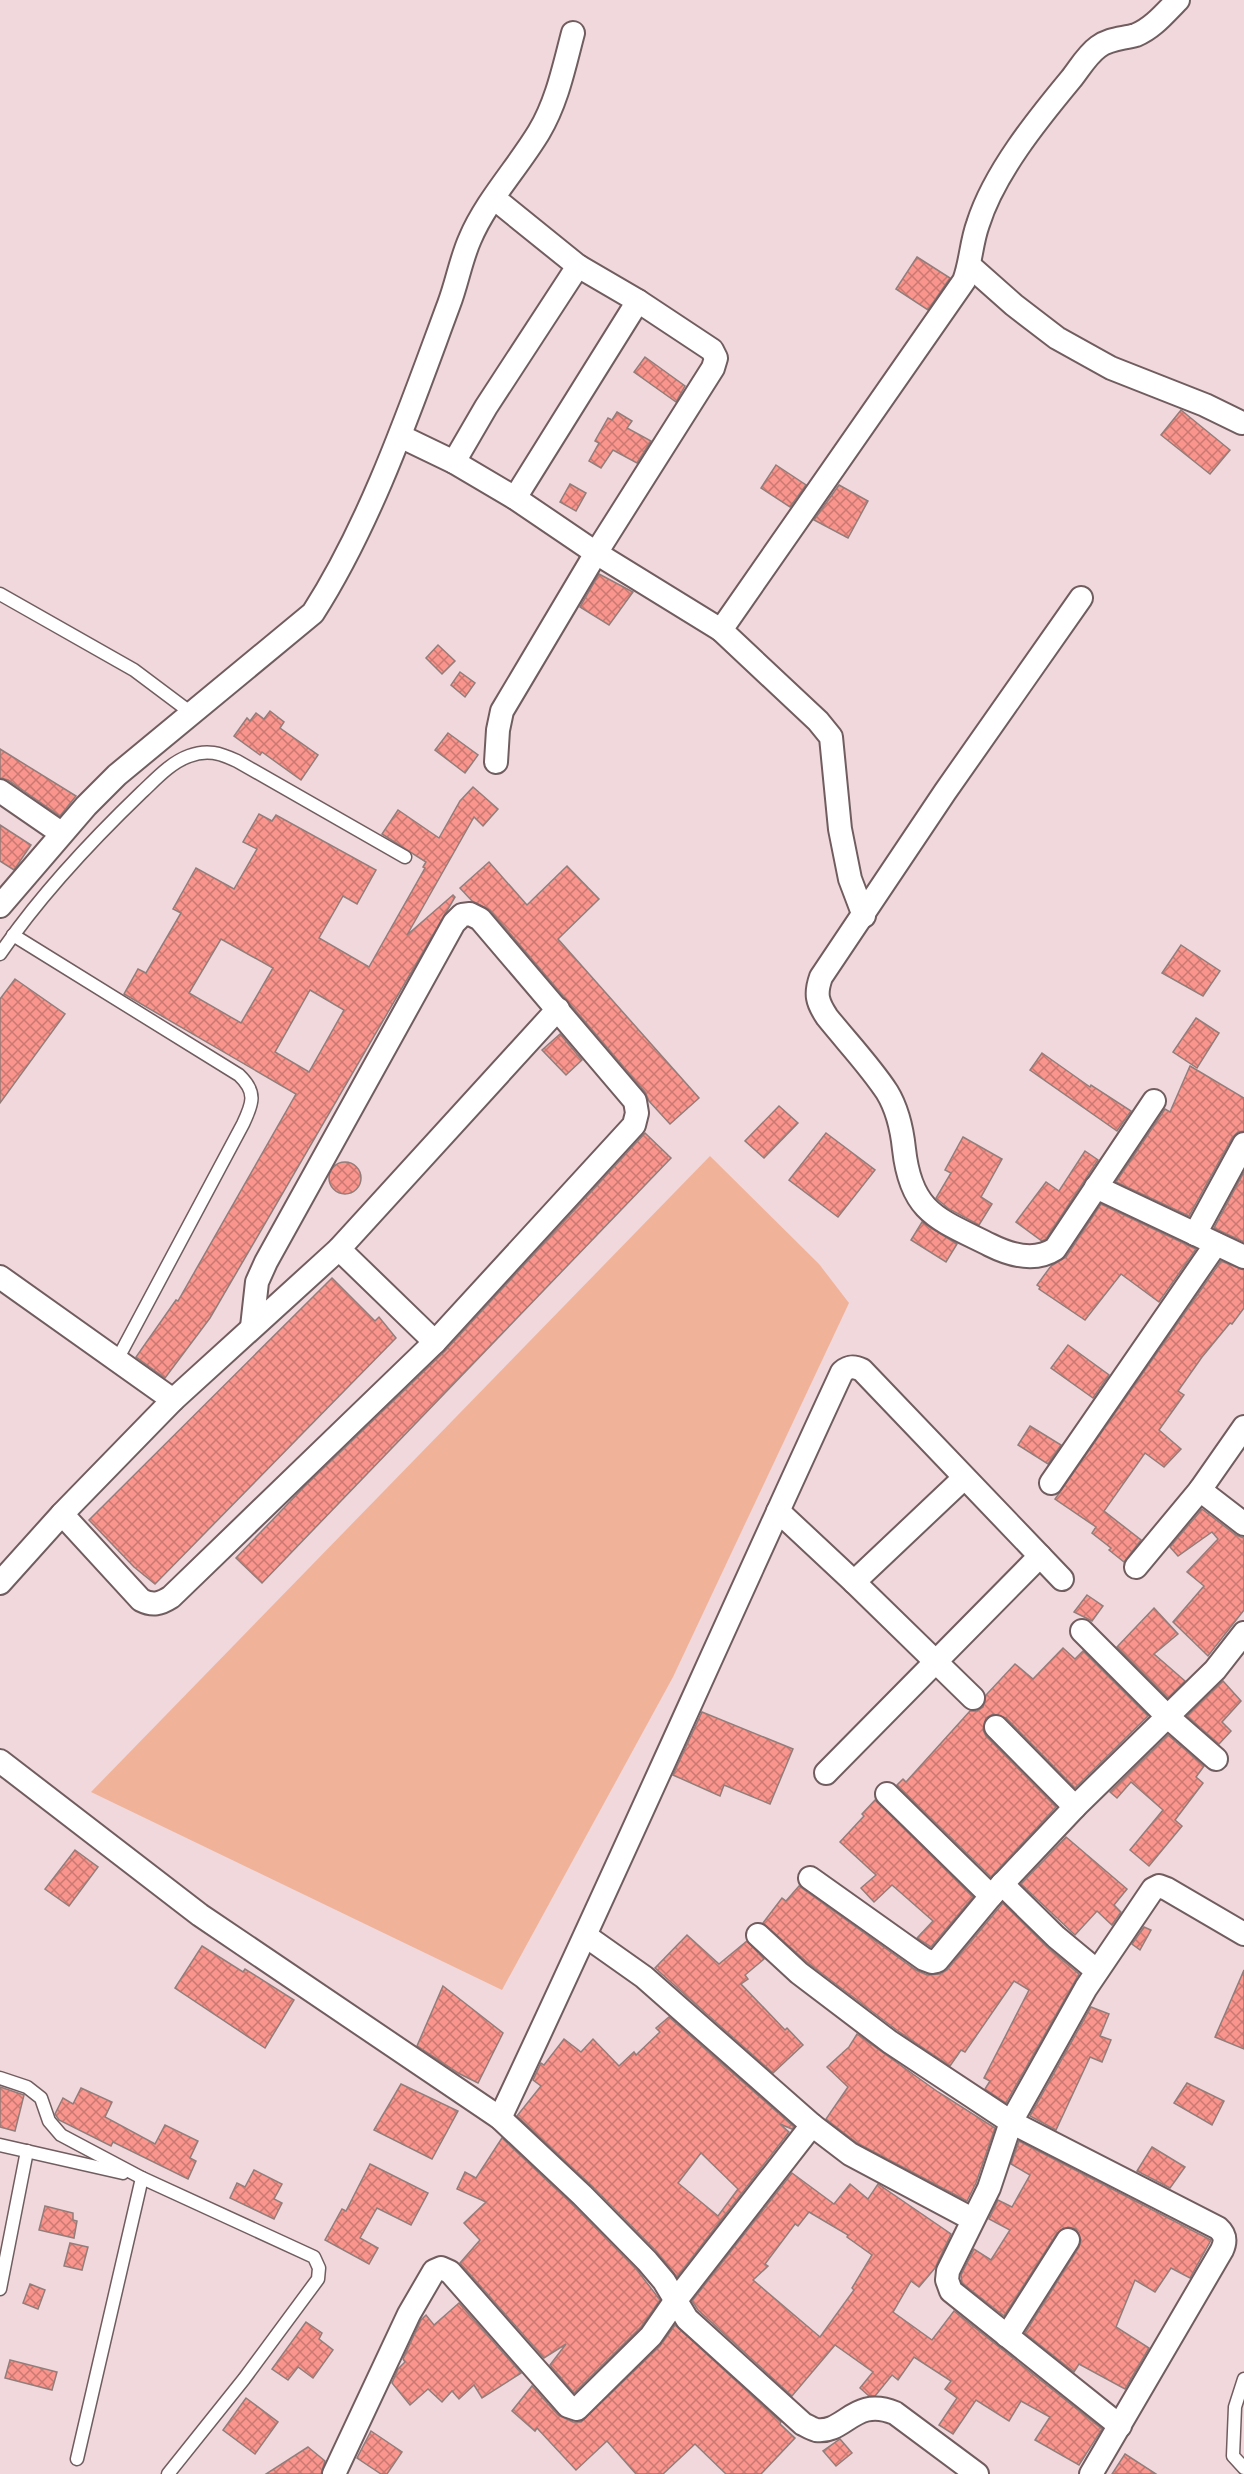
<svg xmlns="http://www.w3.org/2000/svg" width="1244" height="2474" viewBox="0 0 1244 2474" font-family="Inter,sans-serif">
<defs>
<pattern id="building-cross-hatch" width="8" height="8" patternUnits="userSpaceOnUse" patternTransform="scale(1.5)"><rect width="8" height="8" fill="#fa958d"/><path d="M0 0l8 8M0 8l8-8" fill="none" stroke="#ca7972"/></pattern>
</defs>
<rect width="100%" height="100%" fill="#f0d8dc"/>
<polygon fill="#f0b399" points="710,1156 819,1264 849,1303 673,1677 502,1990 91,1792"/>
<g fill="url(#building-cross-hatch)" stroke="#927d7a" stroke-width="1.5" fill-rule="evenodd">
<polygon points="917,257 950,278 928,310 896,289"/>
<polygon points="645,357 685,386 676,402 634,372"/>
<polygon points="1181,410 1230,450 1210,474 1161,435"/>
<polygon points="617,412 632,421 627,428 651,441 637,463 613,450 601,468 589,461 599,443 595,441 608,418 612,420"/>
<polygon points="776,465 806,485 790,507 761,488"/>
<polygon points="570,484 586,493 576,511 560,502"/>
<polygon points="839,485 868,501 848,538 814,520"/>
<polygon points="599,574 633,592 609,625 580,607"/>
<polygon points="438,645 455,661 442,674 426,658"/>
<polygon points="460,672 475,683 465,697 451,685"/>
<polygon points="270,711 284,722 280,728 318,755 301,780 262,752 260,755 234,736 247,718 250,721 256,713 264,719"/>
<polygon points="448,733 478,755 465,773 435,750"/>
<polygon points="0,749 76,796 60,816 8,780 0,778"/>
<path d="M 473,787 L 498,809 L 483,826 L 474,817 L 407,935 L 453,895 L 455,897 L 210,1318 L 165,1378 L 136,1357 L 176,1300 L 178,1301 L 296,1094 L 124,994 L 138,969 L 146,973 L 181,913 L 173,909 L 196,868 L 234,889 L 257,849 L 243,842 L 259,814 L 272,821 L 276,815 L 376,870 L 357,904 L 343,896 L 319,938 L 369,967 L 425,868 L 423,867 L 426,862 L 382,834 L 398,810 L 439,838 L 460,801 ZM 221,939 L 273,968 L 241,1023 L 189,993 ZM 310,990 L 344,1010 L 309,1072 L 275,1052 Z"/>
<polygon points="0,825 31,845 14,870 0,861"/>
<polygon points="489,862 527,905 567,866 599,899 558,939 699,1098 670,1124 649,1101 645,1092 490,910 472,901 460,888"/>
<polygon points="1181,945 1220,971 1203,996 1162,973"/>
<polygon points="15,979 65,1014 0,1103 0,999"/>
<polygon points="1196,1018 1219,1033 1197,1068 1173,1052"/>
<polygon points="560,1034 582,1060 566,1075 542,1050"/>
<polygon points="1042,1053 1090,1087 1091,1085 1131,1111 1117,1131 1030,1070"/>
<polygon points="1190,1066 1244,1098 1244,1131 1238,1132 1232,1138 1189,1216 1116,1182 1165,1109 1170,1112"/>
<polygon points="779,1106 798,1123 764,1158 745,1141"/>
<polygon points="645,1133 671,1158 262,1583 236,1558 303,1488 445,1351"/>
<polygon points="826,1133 875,1170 838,1217 789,1180"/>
<polygon points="963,1137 1002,1159 981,1197 992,1204 979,1225 949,1209 936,1198 951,1173 945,1170"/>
<polygon points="1085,1151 1098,1160 1046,1239 1042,1241 1016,1222 1046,1182 1059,1191"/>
<circle cx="345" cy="1178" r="16"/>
<polygon points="1244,1172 1244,1242 1214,1228"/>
<polygon points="1101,1204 1196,1249 1159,1302 1121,1274 1085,1320 1039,1289 1040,1287 1037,1285 1051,1266 1066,1257"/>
<polygon points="922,1222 957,1244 946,1262 911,1240"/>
<polygon points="1221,1261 1244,1270 1244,1308 1232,1324 1230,1323 1202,1357 1178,1391 1184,1395 1159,1430 1181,1449 1164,1467 1145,1453 1104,1511 1141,1540 1124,1562 1109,1550 1111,1548 1092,1533 1096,1527 1055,1499"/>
<polygon points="332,1278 375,1321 379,1317 396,1338 155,1584 134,1567 89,1520"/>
<polygon points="1068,1345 1109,1375 1093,1398 1051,1368"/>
<polygon points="1030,1426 1061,1445 1048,1464 1018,1445"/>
<polygon points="1202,1509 1236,1535 1244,1538 1244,1610 1208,1656 1173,1622 1204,1586 1187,1572 1218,1539 1212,1532 1178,1556 1170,1547"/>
<polygon points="1087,1595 1103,1606 1092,1621 1074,1612"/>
<polygon points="1154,1608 1178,1634 1154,1654 1185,1681 1168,1698 1117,1647"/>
<polygon points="1063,1648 1075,1659 1083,1651 1148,1716 1075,1788 1006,1718 993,1714 986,1718 983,1730 986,1736 1056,1807 991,1877 897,1785 903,1779 906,1782 970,1711 977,1711 983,1707 986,1695 1015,1664 1033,1679"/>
<polygon points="1223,1681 1241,1701 1222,1722 1231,1731 1219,1744 1187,1716"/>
<polygon points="702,1712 793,1749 770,1804 724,1785 720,1796 673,1775"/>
<polygon points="1168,1735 1204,1766 1196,1777 1203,1783 1175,1820 1182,1826 1149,1866 1130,1850 1163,1810 1131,1782 1117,1798 1110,1792"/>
<polygon points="875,1800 973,1897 931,1947 917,1938 933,1921 892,1885 874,1902 861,1888 876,1875 840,1842 864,1816 862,1814"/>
<polygon points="1066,1837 1127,1889 1114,1905 1121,1912 1112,1925 1097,1911 1075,1935 1021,1884"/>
<polygon points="75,1850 98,1867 69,1906 45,1889"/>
<polygon points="799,1886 916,1970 927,1975 940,1974 947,1970 1003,1903 1047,1947 1079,1974 1006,2103 985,2089 990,2081 984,2078 1029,1990 1014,1981 965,2052 961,2050 950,2066 898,2031 808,1963 763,1923 782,1898 786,1901"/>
<polygon points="1144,1927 1151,1930 1140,1950 1132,1944"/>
<polygon points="687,1935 719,1964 747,1941 764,1959 745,1975 748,1979 741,1984 785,2030 787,2028 803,2045 773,2073 655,1968"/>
<polygon points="202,1946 243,1972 245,1969 294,2000 265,2048 175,1988"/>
<polygon points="1244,1970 1244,2049 1215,2037"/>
<polygon points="443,1986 503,2033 478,2083 458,2073 417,2046"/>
<polygon points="1091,2007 1109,2014 1100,2036 1111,2040 1102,2062 1090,2057 1056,2130 1030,2116"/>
<path d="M 669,2017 L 794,2127 L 792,2129 L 780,2124 L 789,2132 L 677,2277 L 657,2252 L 592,2186 L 517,2116 L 541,2086 L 533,2080 L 541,2063 L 544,2065 L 564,2039 L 581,2052 L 593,2039 L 619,2066 L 634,2052 L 636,2055 L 660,2032 L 656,2028 ZM 701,2153 L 738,2189 L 718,2216 L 678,2183 Z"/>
<polygon points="857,2034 938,2092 995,2128 976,2183 967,2201 857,2143 826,2119 848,2087 827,2067 849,2047"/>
<polygon points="1187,2083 1224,2101 1212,2125 1174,2103"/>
<polygon points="401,2084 458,2111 432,2159 374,2130"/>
<polygon points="0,2087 24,2095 15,2131 0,2127"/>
<polygon points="81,2088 112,2102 105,2117 155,2144 165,2125 198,2141 190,2158 196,2161 188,2179 113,2142 111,2146 59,2120 55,2114 63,2098 73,2104"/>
<polygon points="502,2138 573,2205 637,2270 660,2300 641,2327 574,2393 550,2365 566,2344 544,2358 460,2263 480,2240 464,2223 486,2202 457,2189 465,2172 476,2178"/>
<polygon points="1019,2141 1211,2240 1190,2278 1171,2268 1155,2292 1135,2280 1116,2327 1149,2348 1125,2389 1079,2364 1074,2372 1025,2333 1079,2247 1081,2240 1076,2229 1068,2227 1057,2233 1004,2316 962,2283 961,2275 974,2249 991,2260 1010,2230 989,2219 998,2200 1012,2207 1030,2175 1011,2164"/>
<polygon points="1152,2147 1185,2167 1170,2188 1137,2171"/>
<polygon points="370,2164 428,2193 411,2225 377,2208 360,2238 378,2248 369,2264 325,2240 342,2209 346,2211"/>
<polygon points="254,2170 282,2184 274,2199 282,2203 274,2219 230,2198 237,2183 245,2187"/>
<path d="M 792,2173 L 834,2204 L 850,2184 L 868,2199 L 878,2184 L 951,2234 L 935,2268 L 919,2287 L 911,2281 L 893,2312 L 932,2340 L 954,2311 L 1102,2429 L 1079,2465 L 1035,2440 L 1050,2417 L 1021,2401 L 1009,2421 L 976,2400 L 953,2434 L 939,2425 L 957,2398 L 945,2389 L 951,2381 L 914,2357 L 898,2380 L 892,2375 L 875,2396 L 869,2396 L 860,2388 L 873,2372 L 835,2345 L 792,2396 L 698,2310 L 692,2301 ZM 809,2212 L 848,2235 L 847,2237 L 872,2255 L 852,2288 L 854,2290 L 820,2337 L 753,2280 L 768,2266 L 765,2264 L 795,2224 L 798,2226 Z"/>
<polygon points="45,2206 73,2213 73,2220 77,2221 74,2238 39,2230"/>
<polygon points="70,2243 88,2247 82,2270 64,2266"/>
<polygon points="30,2284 45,2290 38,2309 23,2303"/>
<polygon points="459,2303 521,2373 482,2398 474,2385 459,2399 452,2391 442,2402 428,2389 410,2405 392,2383 398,2369 405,2362 403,2359 421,2320 426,2315 434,2325"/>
<polygon points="306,2322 322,2333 319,2339 333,2350 313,2378 298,2367 288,2380 272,2369"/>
<polygon points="675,2325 781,2422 780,2424 795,2438 761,2474 726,2474 695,2444 663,2474 636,2474 607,2441 576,2470 537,2428 535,2431 512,2411 532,2386 558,2415 573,2422 581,2422 660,2346"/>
<polygon points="10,2360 57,2372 52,2390 5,2378"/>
<polygon points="246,2398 278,2422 255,2454 223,2430"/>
<polygon points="371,2431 402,2452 387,2474 381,2474 357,2458"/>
<polygon points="840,2439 852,2453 836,2466 823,2451"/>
<polygon points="308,2447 325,2461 321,2474 266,2474"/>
<polygon points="1125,2454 1156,2474 1112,2474"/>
</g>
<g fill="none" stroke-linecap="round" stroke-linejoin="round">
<defs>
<g id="service">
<polyline points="0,594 134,670 190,712"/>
<path d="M 13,935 L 239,1075 C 257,1092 253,1103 243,1124 L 117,1360"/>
<path d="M 0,954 C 40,895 91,841 142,792 C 156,779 170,763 189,756 C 207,749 220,753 237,761 L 405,857"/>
<polyline points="0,2078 27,2087 41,2098 49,2121 61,2135 142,2178 314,2257 319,2268 318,2279 244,2379 168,2474"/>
<polyline points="0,2145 123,2173"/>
<polyline points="0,2289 27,2151"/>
<polyline points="1244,2379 1235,2407 1233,2456 1244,2468"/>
<polyline points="77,2459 142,2178"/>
</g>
<g id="minor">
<polyline points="495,199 578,266 638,301 712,350 716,358 713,368 596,553 502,711 498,730 496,762"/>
<polyline points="970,266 1014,305 1057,338 1111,368 1205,405 1242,423"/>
<polyline points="400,436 454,462 515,498 596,553 721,630 818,721 831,737 840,829 850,879 864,916"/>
<polyline points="454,462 486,407 578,266"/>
<polyline points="515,498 638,301"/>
<path d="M 1081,598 L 945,792 L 821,977 C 815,994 817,1002 827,1017 C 847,1042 870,1066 887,1092 C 898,1110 902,1130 904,1149 C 911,1213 938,1219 990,1245 C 1010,1255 1035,1262 1055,1249 L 1154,1101"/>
<path d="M 721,630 L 964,281 C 971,263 971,243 978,224 C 994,173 1037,120 1071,79 C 1079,69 1087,55 1098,47 C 1110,38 1122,39 1136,35 C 1153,28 1165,13 1178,0"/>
<polyline points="0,791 61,833"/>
<path d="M 0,906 L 86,806 L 117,775 L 313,613 C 372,521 411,406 449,304 C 457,283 461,259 470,239 C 486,201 518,167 539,132 C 557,102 564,67 573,33"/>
<polyline points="1096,1187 1244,1257"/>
<polyline points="1195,1234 1244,1144"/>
<polyline points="339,1249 435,1342"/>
<polyline points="0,1277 173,1400"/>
<polyline points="1051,1483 1216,1244"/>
<polyline points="1200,1490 1244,1524"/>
<polyline points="778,1511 854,1582 973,1698"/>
<path d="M 62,1514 L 141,1600 C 153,1606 160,1604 171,1597 L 435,1342 L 634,1125 L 637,1113 L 635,1101 L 480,919 L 470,914 L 462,915 L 454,923 L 266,1262 L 257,1282 L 252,1327"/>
<polyline points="1136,1567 1200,1490 1244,1427"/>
<polyline points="854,1582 964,1478"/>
<polyline points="0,1583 62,1514 173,1400 339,1249 558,1009"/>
<polyline points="1082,1631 1168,1717 1216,1759"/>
<polyline points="996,1727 1075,1807"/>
<path d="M 0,1761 L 200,1915 L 500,2118 L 582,2195 L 647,2261 L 664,2281 L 687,2319 L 803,2424 C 807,2426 812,2429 816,2430 C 845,2434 854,2396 895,2413 L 977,2474"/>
<polyline points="826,1773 1040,1556"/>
<polyline points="887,1794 991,1896"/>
<polyline points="810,1878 924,1959 932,1962 937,1961 991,1896 1075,1807 1215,1670 1244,1633"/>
<polyline points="1002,1884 1056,1937 1097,1971"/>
<path d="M 758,1935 L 799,1973 L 890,2042 L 1011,2122 L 1218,2228 C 1226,2235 1226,2241 1222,2250 L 1091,2474"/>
<polyline points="586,1936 644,1977 812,2125 850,2154 972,2219"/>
<path d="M 500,2118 C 617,1871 727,1620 842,1372 C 849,1366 854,1366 862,1370 L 1062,1579"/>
<polyline points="1007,2336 1068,2240"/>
<polyline points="1120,2426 951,2291 947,2280 948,2271 989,2188 1011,2122 1086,1988 1153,1889 1159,1886 1167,1889 1244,1934"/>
<polyline points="334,2474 409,2314 434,2271 441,2268 450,2272 568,2406 577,2409 651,2336 676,2300 812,2125"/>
</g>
</defs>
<use href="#service" stroke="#715d60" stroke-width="15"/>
<use href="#minor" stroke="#715d60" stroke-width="26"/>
<use href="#service" stroke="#fff" stroke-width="12"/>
<use href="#minor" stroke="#fff" stroke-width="22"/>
</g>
</svg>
